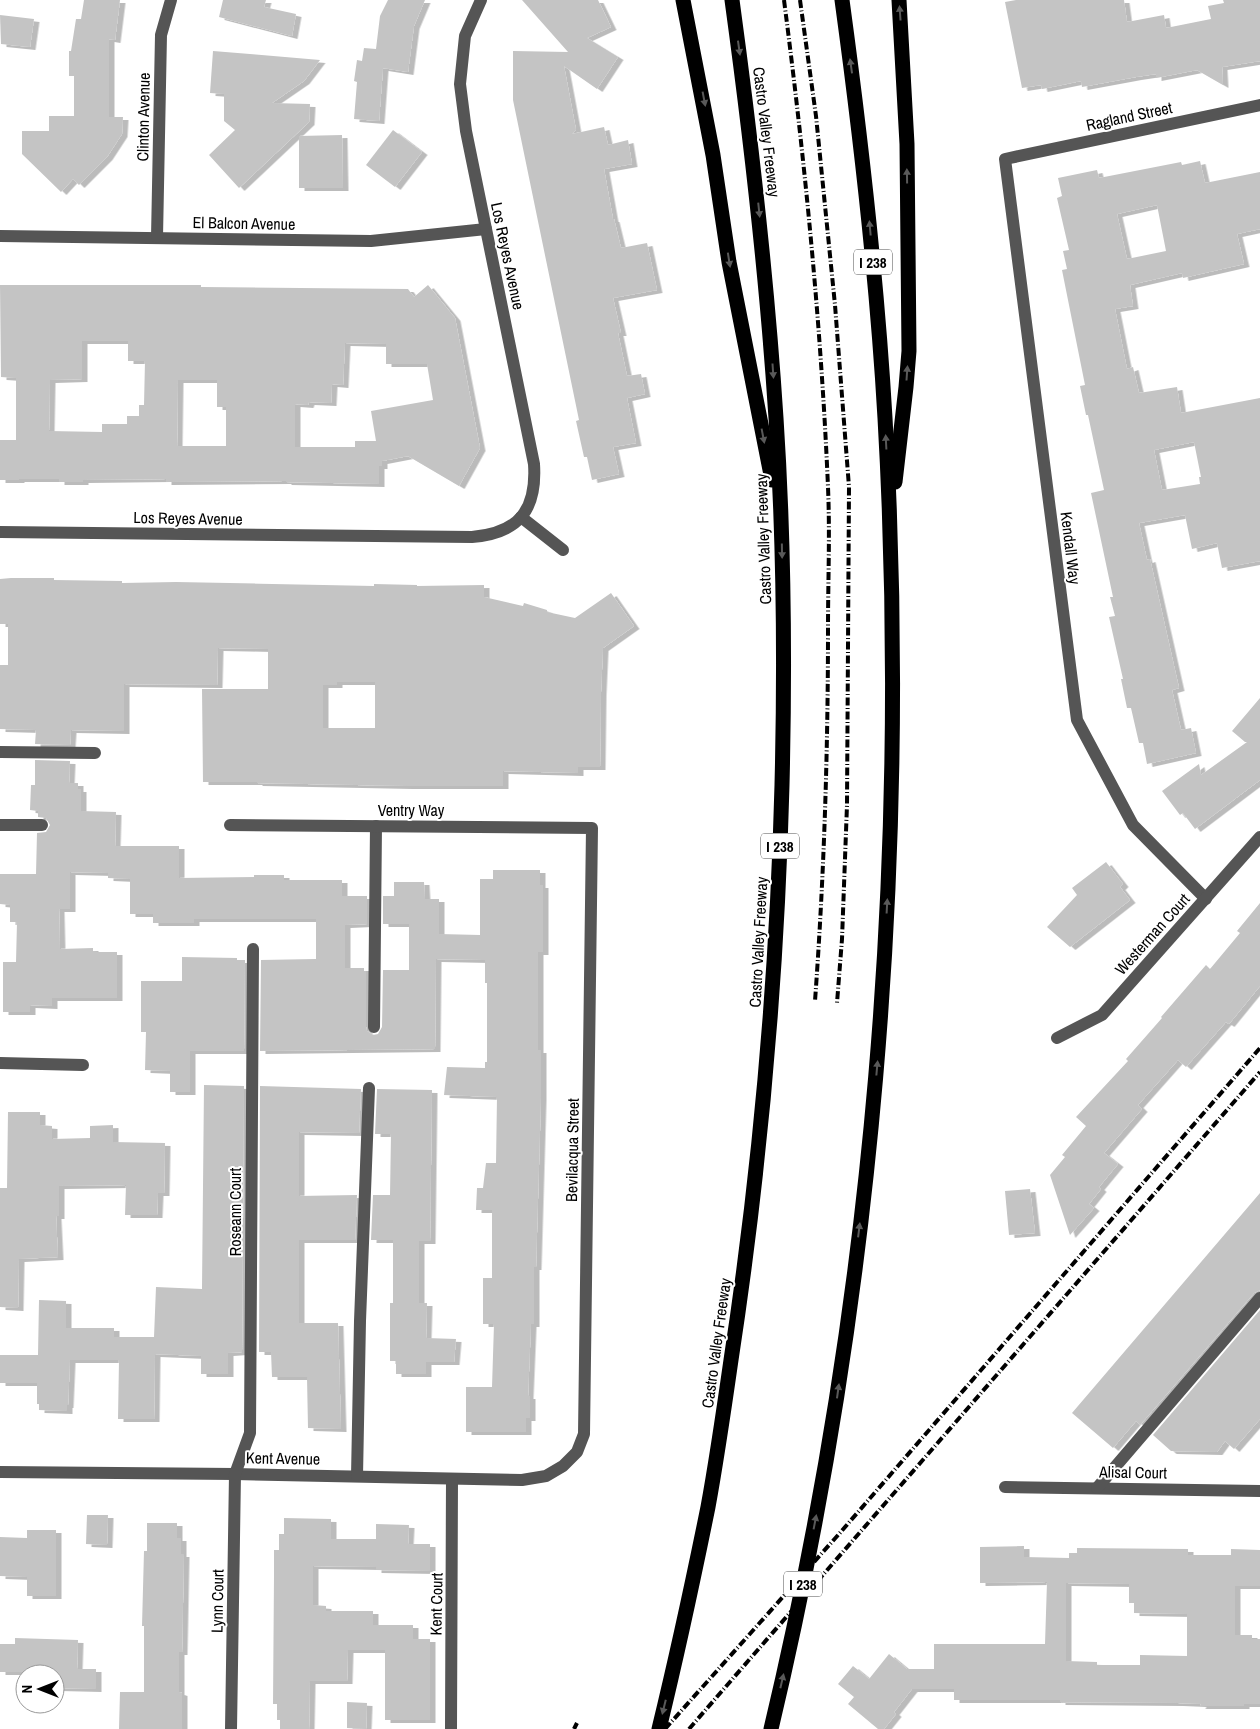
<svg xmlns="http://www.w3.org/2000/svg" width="1260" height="1729" viewBox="0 0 1260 1729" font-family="'Archivo Narrow',sans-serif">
<defs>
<filter id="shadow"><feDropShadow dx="5.5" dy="3" stdDeviation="0" flood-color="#0004"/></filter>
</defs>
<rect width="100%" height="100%" fill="#fff"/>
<g fill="#c4c4c4" fill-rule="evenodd" filter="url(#shadow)">
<polygon points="84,0 120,0 115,40 109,39 109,117 123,117 122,134 107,157 79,185 73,179 61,192 22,154 22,131 49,131 49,116 74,116 74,76 69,76 69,51 71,51 76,19 81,19"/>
<polygon points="223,0 266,0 264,7 296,14 292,36 219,17"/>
<polygon points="388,0 425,0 414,26 408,72 383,68 379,121 354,119 357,82 354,81 357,60 362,61 364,48 376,49 380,16"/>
<polygon points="522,0 598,0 611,27 587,38 618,57 597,89 564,66 576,130 572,134 604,127 608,145 628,140 632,164 604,169 613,219 614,219 621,248 647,243 657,290 613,298 621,333 618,333 627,376 641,374 645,394 627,398 636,443 613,447 619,474 592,480 587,457 584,457 576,421 579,420 513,100 513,51 568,52"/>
<polygon points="1016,0 1124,0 1127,22 1164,15 1166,28 1211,19 1208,6 1224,3 1223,0 1260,0 1260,61 1222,67 1223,85 1197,70 1156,78 1156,74 1136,77 1082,87 1081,81 1042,89 1041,85 1022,88 1005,2"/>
<polygon points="0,15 34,19 30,47 1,44"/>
<polygon points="213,51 320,60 304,81 272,103 310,104 309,122 239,188 209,155 235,130 224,121 224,94 210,93"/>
<polygon points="393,130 422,152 395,187 366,165"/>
<polygon points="342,135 343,188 299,188 299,136"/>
<path d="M 1200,161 L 1205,183 L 1260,172 L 1260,229 L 1237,234 L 1244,264 L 1183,278 L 1182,273 L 1130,285 L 1133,306 L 1115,309 L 1127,369 L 1133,367 L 1139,393 L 1177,387 L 1181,413 L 1260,398 L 1260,561 L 1222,568 L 1217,543 L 1192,549 L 1185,515 L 1139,523 L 1147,560 L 1150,559 L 1179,688 L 1172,690 L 1181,730 L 1191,728 L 1196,753 L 1147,764 L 1143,743 L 1139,743 L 1131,708 L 1127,708 L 1121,679 L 1123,679 L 1109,617 L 1115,616 L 1110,597 L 1113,597 L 1091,493 L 1104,490 L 1088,415 L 1086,415 L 1080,386 L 1085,385 L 1062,270 L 1067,269 L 1063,251 L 1069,250 L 1057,198 L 1062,196 L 1058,178 L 1097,170 L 1099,178 L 1181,162 L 1182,165 ZM 1157,205 L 1166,251 L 1127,259 L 1117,214 ZM 1194,442 L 1201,477 L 1199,477 L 1200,484 L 1162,490 L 1154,450 Z"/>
<path d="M 0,285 L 201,285 L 201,287 L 408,289 L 414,297 L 428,285 L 455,318 L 480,448 L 459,486 L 408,456 L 382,461 L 382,466 L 379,466 L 379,484 L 286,482 L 286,481 L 166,482 L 166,479 L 83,480 L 83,482 L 59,482 L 59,479 L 19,479 L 19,480 L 0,480 L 0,440 L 16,440 L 16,378 L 1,377 ZM 82,341 L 128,341 L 128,361 L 145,361 L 144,405 L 139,405 L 139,416 L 127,416 L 127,424 L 102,424 L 102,432 L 49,431 L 50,380 L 82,379 ZM 345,343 L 386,344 L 386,364 L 427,364 L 433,400 L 371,411 L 376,441 L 355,441 L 355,447 L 295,447 L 295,404 L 308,405 L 309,402 L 331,403 L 332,384 L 343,385 ZM 178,380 L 217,380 L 217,407 L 226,407 L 226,446 L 177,446 Z"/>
<path d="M 11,578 L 54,578 L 54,580 L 122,581 L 122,583 L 176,582 L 374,586 L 374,584 L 417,585 L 417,586 L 484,585 L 484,597 L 523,606 L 524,603 L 547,610 L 547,612 L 575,618 L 611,593 L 634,626 L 603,648 L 601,692 L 600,767 L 578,767 L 578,773 L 503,771 L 503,786 L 407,786 L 257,783 L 257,782 L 203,782 L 202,689 L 268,689 L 268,649 L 218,648 L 217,685 L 124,684 L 124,731 L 71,730 L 70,745 L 35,744 L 36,730 L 0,729 L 0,665 L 8,665 L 8,624 L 0,624 L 0,579 ZM 337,682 L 375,682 L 375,728 L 323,728 L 323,685 L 337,685 Z"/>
<polygon points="1260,698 1260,780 1195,829 1183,813 1180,815 1162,791 1199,764 1201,775 1247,742 1245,742 1232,731"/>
<polygon points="35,760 70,761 69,783 78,783 78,789 81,789 81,811 116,812 115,846 179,846 179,878 254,877 254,875 284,875 284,880 342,880 342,896 367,896 367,924 345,925 345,968 364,968 364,971 366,971 366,1027 367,1031 373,1035 378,1034 382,1027 383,970 409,970 409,924 383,924 383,896 394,896 394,882 424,882 425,899 439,899 439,934 480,935 480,879 493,879 493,870 540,870 540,885 543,885 543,952 538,952 538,1050 541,1050 541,1097 536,1267 534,1267 534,1324 531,1324 528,1396 530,1396 530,1418 526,1418 526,1432 466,1432 466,1387 492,1387 494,1324 483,1324 483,1278 492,1278 492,1210 476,1210 477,1188 483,1188 486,1163 496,1163 497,1097 444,1095 447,1067 485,1068 485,1062 487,1062 487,983 485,983 485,960 436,959 435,1049 260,1051 261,960 316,959 316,919 194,919 194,923 153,923 153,914 130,914 130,879 108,878 108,873 70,872 70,909 59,909 60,949 93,948 93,952 117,952 117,998 52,998 52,1006 30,1005 30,1012 3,1012 3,962 16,962 17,922 10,922 10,905 0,904 0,874 36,874 37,833 46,832 50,825 46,818 38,817 38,811 30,810 31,785 35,785"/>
<polygon points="1106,862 1123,884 1120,887 1130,900 1070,947 1047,927 1077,895 1072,888"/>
<polygon points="1260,903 1260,986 1229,1024 1226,1022 1186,1067 1178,1060 1138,1105 1142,1109 1104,1153 1118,1164 1099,1187 1101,1189 1089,1204 1094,1208 1070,1235 1050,1175 1065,1157 1062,1155 1086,1126 1076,1117 1128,1061 1126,1059 1162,1018 1161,1017 1206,965 1210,969 1240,933 1237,931"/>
<polygon points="182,957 237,958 237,960 245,960 244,1051 190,1051 190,1092 170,1092 170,1071 145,1070 146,1032 141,1032 141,981 182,981"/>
<polygon points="204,1085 244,1086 242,1352 228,1353 228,1374 201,1374 201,1356 155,1354 154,1419 118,1419 119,1360 70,1360 68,1405 67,1405 67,1411 39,1410 39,1404 37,1404 37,1383 0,1383 0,1355 38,1355 39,1300 66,1301 66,1328 114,1328 114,1337 154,1337 156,1287 202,1289"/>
<polygon points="260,1086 361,1089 359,1133 299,1132 299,1196 357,1195 355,1240 299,1240 299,1323 338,1323 341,1429 308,1428 307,1377 272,1377 271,1352 259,1352"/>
<polygon points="377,1089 432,1090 430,1241 419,1241 419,1303 427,1303 426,1338 456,1339 454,1362 426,1362 426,1374 396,1374 396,1361 390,1361 390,1303 393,1303 393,1240 371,1240 373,1195 390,1195 391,1134 375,1134"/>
<polygon points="8,1112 40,1112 40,1125 52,1126 52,1139 90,1138 90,1126 113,1125 113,1142 165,1143 164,1193 158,1193 157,1215 125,1215 126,1185 59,1186 59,1216 56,1216 58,1257 19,1259 18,1308 0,1307 0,1188 7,1188"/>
<polygon points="1030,1189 1035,1233 1009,1235 1005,1191"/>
<polygon points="1260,1193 1260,1290 1254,1293 1140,1425 1136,1421 1113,1448 1072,1413"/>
<polygon points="1260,1310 1260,1419 1234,1449 1225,1441 1217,1452 1171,1451 1153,1435"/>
<polygon points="87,1515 108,1515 107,1545 86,1544"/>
<polygon points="284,1518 331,1519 331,1539 376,1539 376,1524 409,1525 408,1544 430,1544 430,1571 376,1570 376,1567 313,1566 313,1605 326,1606 326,1611 373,1611 373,1625 413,1625 413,1639 430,1639 430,1720 385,1720 385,1650 348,1650 347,1681 310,1681 309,1729 280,1729 280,1720 277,1720 277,1704 273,1704 274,1576 274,1550 279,1550 279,1534 284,1534"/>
<polygon points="147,1523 177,1523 177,1538 181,1538 181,1554 184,1554 182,1652 179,1652 179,1692 182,1693 182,1729 119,1729 120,1692 144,1692 144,1626 142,1626 144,1551 147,1551"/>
<polygon points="27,1530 56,1530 56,1596 27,1596 27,1577 0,1576 0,1537 27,1538"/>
<path d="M 1024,1546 L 1024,1557 L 1069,1558 L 1069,1553 L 1077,1553 L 1077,1548 L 1188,1549 L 1188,1555 L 1231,1555 L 1231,1549 L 1260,1550 L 1260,1586 L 1235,1586 L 1235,1635 L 1252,1635 L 1252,1639 L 1260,1639 L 1260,1704 L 1244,1704 L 1244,1706 L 1200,1706 L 1201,1704 L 1178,1703 L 1060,1702 L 1060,1700 L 954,1700 L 954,1689 L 912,1689 L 894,1712 L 896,1714 L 884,1729 L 878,1729 L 848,1704 L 854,1697 L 838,1684 L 853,1666 L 869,1679 L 889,1654 L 907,1669 L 934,1669 L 934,1644 L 1045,1644 L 1047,1582 L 980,1583 L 980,1547 ZM 1066,1583 L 1129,1584 L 1129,1603 L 1134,1603 L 1134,1613 L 1187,1614 L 1187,1656 L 1140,1655 L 1140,1665 L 1097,1665 L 1097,1662 L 1066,1661 Z"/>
<polygon points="15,1638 78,1640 77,1669 96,1669 96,1689 55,1688 55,1674 25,1674 25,1672 0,1672 0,1644 15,1644"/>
<polygon points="347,1702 367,1703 366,1729 347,1728"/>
</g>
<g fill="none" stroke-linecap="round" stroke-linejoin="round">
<g stroke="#555" stroke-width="12">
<polyline points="0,236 371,241 486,229"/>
<polyline points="157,237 161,35 171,0"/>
<polyline points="521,517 563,550"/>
<path d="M 0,532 L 472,537 C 519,533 537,510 534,464 L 466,131 L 460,84 L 465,36 L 481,0"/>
<polyline points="0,752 95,753"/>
<polyline points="0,825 42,825"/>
<polyline points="1206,899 1133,825 1077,720 1005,159 1260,105"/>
<polyline points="374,1027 376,826"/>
<polyline points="1057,1038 1102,1015 1260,837"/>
<polyline points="0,1063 83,1065"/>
<polyline points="0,1472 235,1474 522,1480 546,1476 563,1466 577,1452 584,1434 592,828 230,825"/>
<polyline points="357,1476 360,1321 369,1088"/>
<polyline points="1005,1487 1260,1491"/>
<polyline points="1097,1488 1260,1298"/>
<polyline points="231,1729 235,1474 250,1433 253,949"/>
<polyline points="451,1729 452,1479"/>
</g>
<g stroke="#000" stroke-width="15">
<polyline points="683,0 713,155 729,262 772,480"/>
<polyline points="895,482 906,387 909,351 907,144 899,0"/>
<path d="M 659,1729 C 677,1655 693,1581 708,1507 C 717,1458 724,1409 731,1360 C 760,1170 777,978 782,785 C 785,663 784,540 776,418 C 767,278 751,139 732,0"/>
<path d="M 771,1729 C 873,1301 910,857 885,418 C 877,278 861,139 842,0"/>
</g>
<g stroke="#000" stroke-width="4" stroke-dasharray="8 2.5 1 2.5" stroke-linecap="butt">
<path d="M 784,0 C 805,162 821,324 828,487 C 830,534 828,582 828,628 C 828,753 824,877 815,1001"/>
<polyline points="800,0 816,116 835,305 849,487 847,805 842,939 837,1003"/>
<polyline points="574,1729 577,1723"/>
<polyline points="665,1729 839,1534 1260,1048"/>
<polyline points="689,1729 1260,1072"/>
</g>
</g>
<defs><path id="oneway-solid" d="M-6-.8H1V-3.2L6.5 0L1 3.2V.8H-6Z" transform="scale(1.25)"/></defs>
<g fill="#595959">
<use href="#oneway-solid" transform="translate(900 13) rotate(-94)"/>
<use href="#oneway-solid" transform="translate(739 48) rotate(82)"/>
<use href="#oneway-solid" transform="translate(851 66) rotate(-98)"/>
<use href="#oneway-solid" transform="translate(704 99) rotate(79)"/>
<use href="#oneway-solid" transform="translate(907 176) rotate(-91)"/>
<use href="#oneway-solid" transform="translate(759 210) rotate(84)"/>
<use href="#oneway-solid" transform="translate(870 228) rotate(-95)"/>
<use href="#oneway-solid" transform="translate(729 260) rotate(81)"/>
<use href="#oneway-solid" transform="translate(773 371) rotate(86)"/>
<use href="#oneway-solid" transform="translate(907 373) rotate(-86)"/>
<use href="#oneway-solid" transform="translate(763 436) rotate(79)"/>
<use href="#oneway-solid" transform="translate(886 442) rotate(-93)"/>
<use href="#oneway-solid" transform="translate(782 551) rotate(89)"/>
<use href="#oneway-solid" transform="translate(887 906) rotate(-87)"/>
<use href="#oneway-solid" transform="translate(877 1068) rotate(-85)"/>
<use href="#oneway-solid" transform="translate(859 1230) rotate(-83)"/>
<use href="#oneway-solid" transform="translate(838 1391) rotate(-82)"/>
<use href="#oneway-solid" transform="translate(815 1522) rotate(-79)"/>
<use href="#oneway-solid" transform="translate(782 1681) rotate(-77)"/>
<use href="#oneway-solid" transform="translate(664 1707) rotate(104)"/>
</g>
<g text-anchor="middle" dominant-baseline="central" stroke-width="4" stroke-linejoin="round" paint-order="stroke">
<g fill="#fff" stroke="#4c4c4c" stroke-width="1">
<rect x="854" y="249.5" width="38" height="25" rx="4"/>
<rect x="761" y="833.5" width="38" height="25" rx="4"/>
<rect x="784" y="1571.5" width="38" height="25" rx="4"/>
</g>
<g font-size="15" font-weight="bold" fill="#000">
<text x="873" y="262">I 238</text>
<text x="780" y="846">I 238</text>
<text x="803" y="1584">I 238</text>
</g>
<g font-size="16" fill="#000" stroke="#fff">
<text transform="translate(1129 116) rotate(-12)">Ragland Street</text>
<text transform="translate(143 117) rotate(-89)">Clinton Avenue</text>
<text transform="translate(767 132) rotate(83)">Castro Valley Freeway</text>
<text transform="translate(244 223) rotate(1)">El Balcon Avenue</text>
<text transform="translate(508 256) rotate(78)">Los Reyes Avenue</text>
<text transform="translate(188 518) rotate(1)">Los Reyes Avenue</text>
<text transform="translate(763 539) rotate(-92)">Castro Valley Freeway</text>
<text transform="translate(1071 548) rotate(83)">Kendall Way</text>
<text x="411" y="810">Ventry Way</text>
<text transform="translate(1152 934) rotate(-48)">Westerman Court</text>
<text transform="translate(758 942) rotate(-87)">Castro Valley Freeway</text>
<text transform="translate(572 1150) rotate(-89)">Bevilacqua Street</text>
<text transform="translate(235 1212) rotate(-90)">Roseann Court</text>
<text transform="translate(716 1343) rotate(-82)">Castro Valley Freeway</text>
<text transform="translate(283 1458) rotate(1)">Kent Avenue</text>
<text transform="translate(1133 1472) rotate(1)">Alisal Court</text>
<text transform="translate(217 1601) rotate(-89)">Lynn Court</text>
<text transform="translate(436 1604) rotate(-89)">Kent Court</text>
</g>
</g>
<g transform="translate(40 1689) rotate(270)"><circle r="24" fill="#ffffff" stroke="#999999"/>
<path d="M0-4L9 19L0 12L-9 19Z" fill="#000000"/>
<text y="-8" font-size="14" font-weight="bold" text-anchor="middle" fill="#000000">N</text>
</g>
</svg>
